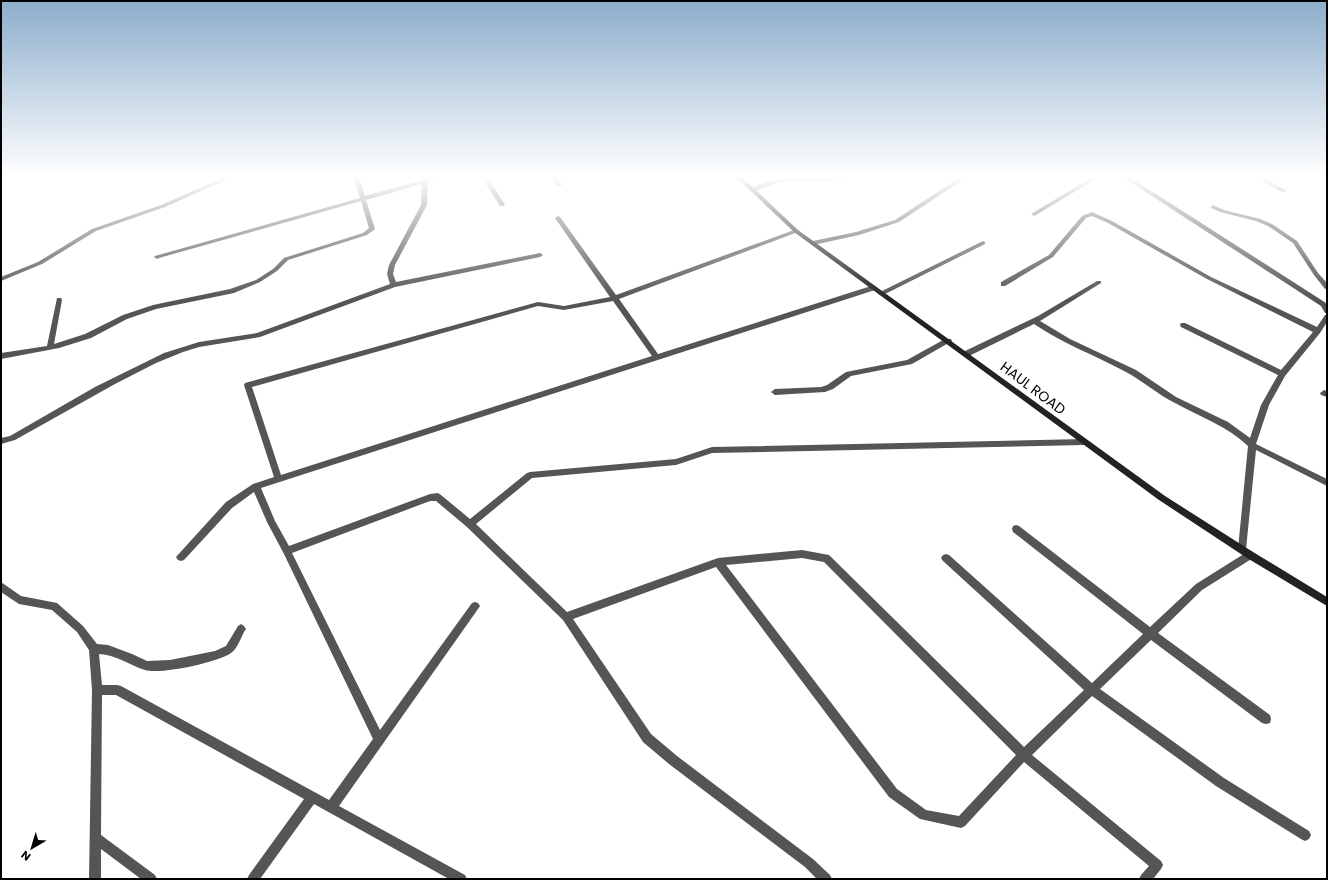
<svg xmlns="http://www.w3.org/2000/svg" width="1328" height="880" viewBox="0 0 1328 880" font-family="Poppins,sans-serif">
<rect width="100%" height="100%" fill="#fff"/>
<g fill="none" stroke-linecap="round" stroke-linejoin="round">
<g fill="#555" fill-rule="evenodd">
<polygon points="227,176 235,176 165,207 96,231 42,264 1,281 1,277 38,262 92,229 161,205"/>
<polygon points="353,176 359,176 365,196 422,180 421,176 425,176 427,179 437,176 446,176 428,182 427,205 395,265 393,274 396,282 540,253 543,255 540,257 395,287 260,337 199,347 183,352 156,363 115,384 15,440 1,444 1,438 10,436 95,387 164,353 199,342 257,333 390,284 387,274 389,265 421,205 422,184 366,200 375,229 367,235 288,260 277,271 260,282 234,293 156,309 127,319 91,338 59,348 1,359 1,353 47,346 57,298 61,298 62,300 54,344 85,334 123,315 153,305 230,289 256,280 273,269 284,258 363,233 369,228 361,201 159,258 157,259 154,257 155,256 360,198"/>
<polygon points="481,176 487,176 505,205 504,206 500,206"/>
<polygon points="550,176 556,176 562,185 561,186 557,186"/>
<path d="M 848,176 C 836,184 799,180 782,182 C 772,184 762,189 752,192 L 749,190 C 769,175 822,176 848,176 Z"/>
<polygon points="962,176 969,176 899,222 859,235 813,245 810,243 813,241 856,232 895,220"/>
<polygon points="1094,176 1101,176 1036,215 1034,216 1031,214"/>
<polygon points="1121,176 1128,176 1326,303 1327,313 1325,313 1321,306"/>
<polygon points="1166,176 1173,176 1168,179 1166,178"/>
<polygon points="1253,176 1260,176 1287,191 1282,192"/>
<polygon points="1213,205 1224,210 1260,219 1272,224 1297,241 1318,273 1327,283 1327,289 1325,289 1314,275 1293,243 1268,226 1256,221 1220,212 1211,208 1211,206"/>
<path d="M 1092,212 L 1112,221 L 1211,277 L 1317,327 L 1325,315 L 1327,315 L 1327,322 L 1320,333 L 1285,376 L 1269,405 L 1256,444 L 1327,479 L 1327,486 L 1256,450 L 1246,549 L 1245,552 L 1242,553 L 1239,552 L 1238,549 L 1248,446 C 1227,426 1200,417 1175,403 C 1157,394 1143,381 1126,372 C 1095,355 1063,344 1034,324 L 969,356 L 966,357 L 962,354 L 963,352 L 1038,316 L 1097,281 L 1101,281 L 1101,283 L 1040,321 L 1070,339 L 1136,370 L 1176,397 L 1228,422 L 1250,438 L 1261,405 L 1278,375 L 1181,327 L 1180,325 L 1181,323 L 1185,323 L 1281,370 L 1313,332 L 1207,279 L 1108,223 L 1092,216 L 1086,218 L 1053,257 L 1005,286 L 1001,286 L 1001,282 L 1049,255 L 1082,216 Z"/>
<path d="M 558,216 L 560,217 L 616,295 L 794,230 L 798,230 L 798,232 L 619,299 L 658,354 L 871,286 L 875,286 L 876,288 L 875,290 L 261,488 L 275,521 L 289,546 L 430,494 L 438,493 L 441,495 L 470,519 L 527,473 L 530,472 L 676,459 L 712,447 L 1084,439 L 1087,440 L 1088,442 L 1087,444 L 1084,445 L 712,453 L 676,465 L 532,478 L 476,524 L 567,612 L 718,558 L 802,550 L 829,555 L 1024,747 L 1084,690 L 943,561 L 941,558 L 943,555 L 946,554 L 949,555 L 1092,683 L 1143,634 L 1013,532 L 1012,529 L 1013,526 L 1016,525 L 1019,526 L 1150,627 L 1196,584 L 1247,552 L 1250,551 L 1253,552 L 1255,555 L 1253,558 L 1202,590 L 1158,633 L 1270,715 L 1271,719 L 1270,723 L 1266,724 L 1262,723 L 1151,640 L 1100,689 L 1224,778 L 1309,831 L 1311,835 L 1309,839 L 1305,841 L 1301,839 L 1216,786 L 1092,696 L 1032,755 L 1161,861 L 1163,865 L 1161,869 L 1153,879 L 1139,879 L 1141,875 L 1149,866 L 1024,762 L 965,826 L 961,828 L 920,819 L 889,797 L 716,567 L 573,619 L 651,734 L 677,756 L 813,859 L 830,875 L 832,879 L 817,879 L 805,867 L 669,764 L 643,742 L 563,620 L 467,527 L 436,501 L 430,501 L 292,553 L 380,730 L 472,603 L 475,602 L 478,603 L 480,606 L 478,609 L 339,806 L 465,875 L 467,879 L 449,879 L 314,804 L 260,879 L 247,879 L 249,875 L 304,799 L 116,695 L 102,695 L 101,835 L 155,875 L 157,879 L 141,879 L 101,849 L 101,879 L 89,879 L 92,690 L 89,650 L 77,632 L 52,610 L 19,604 L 1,592 L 1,582 L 21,596 L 57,603 L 83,626 L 97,644 L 108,645 L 132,654 L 147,661 L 170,660 L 215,651 L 226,646 L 238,626 L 241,624 L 244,626 L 246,629 L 244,632 C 241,638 237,649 231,653 C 219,662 160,675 145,670 C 129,665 117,655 99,654 L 102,685 L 117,685 L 121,686 L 329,800 L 373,739 L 284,554 L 267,522 L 254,492 L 232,508 L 184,560 L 181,561 L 178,560 L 176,557 L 226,502 L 253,484 L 274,477 L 244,385 L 245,383 L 538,302 L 564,306 L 610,297 L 555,218 ZM 613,301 L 652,356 L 281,475 L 252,387 L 538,306 L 564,310 ZM 802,558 L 824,562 L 1016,755 L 959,816 L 926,810 L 897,789 L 726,565 Z"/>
<polygon points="983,241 985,242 985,244 883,295 879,295 878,293"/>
<polygon points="945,339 951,339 952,341 912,364 851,376 833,389 825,392 775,395 771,392 775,389 821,387 827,385 846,372 907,360"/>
<polygon points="1324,390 1327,391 1327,397 1321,395 1320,393"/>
</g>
<polygon fill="#222" fill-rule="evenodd" points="735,176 741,176 798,230 1165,496 1253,552 1327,597 1327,606 1247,558 1159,500 794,232"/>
</g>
<linearGradient id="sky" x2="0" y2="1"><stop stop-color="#8cadcc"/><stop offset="0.59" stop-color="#fff"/><stop offset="1" stop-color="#fff" stop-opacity="0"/></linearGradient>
<rect width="1328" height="299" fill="url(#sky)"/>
<g text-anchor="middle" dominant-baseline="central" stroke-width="3" stroke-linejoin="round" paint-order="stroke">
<g font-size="14" fill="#000" stroke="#fff">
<text transform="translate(1033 388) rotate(37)">HAUL ROAD</text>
</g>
</g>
<rect width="1328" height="880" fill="none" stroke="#000000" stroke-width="4"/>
<g transform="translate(32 848) rotate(218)" stroke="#ffffff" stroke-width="3" paint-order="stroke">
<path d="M0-3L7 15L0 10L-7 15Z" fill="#000000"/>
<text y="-6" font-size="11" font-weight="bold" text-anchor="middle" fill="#000000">N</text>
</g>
</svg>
